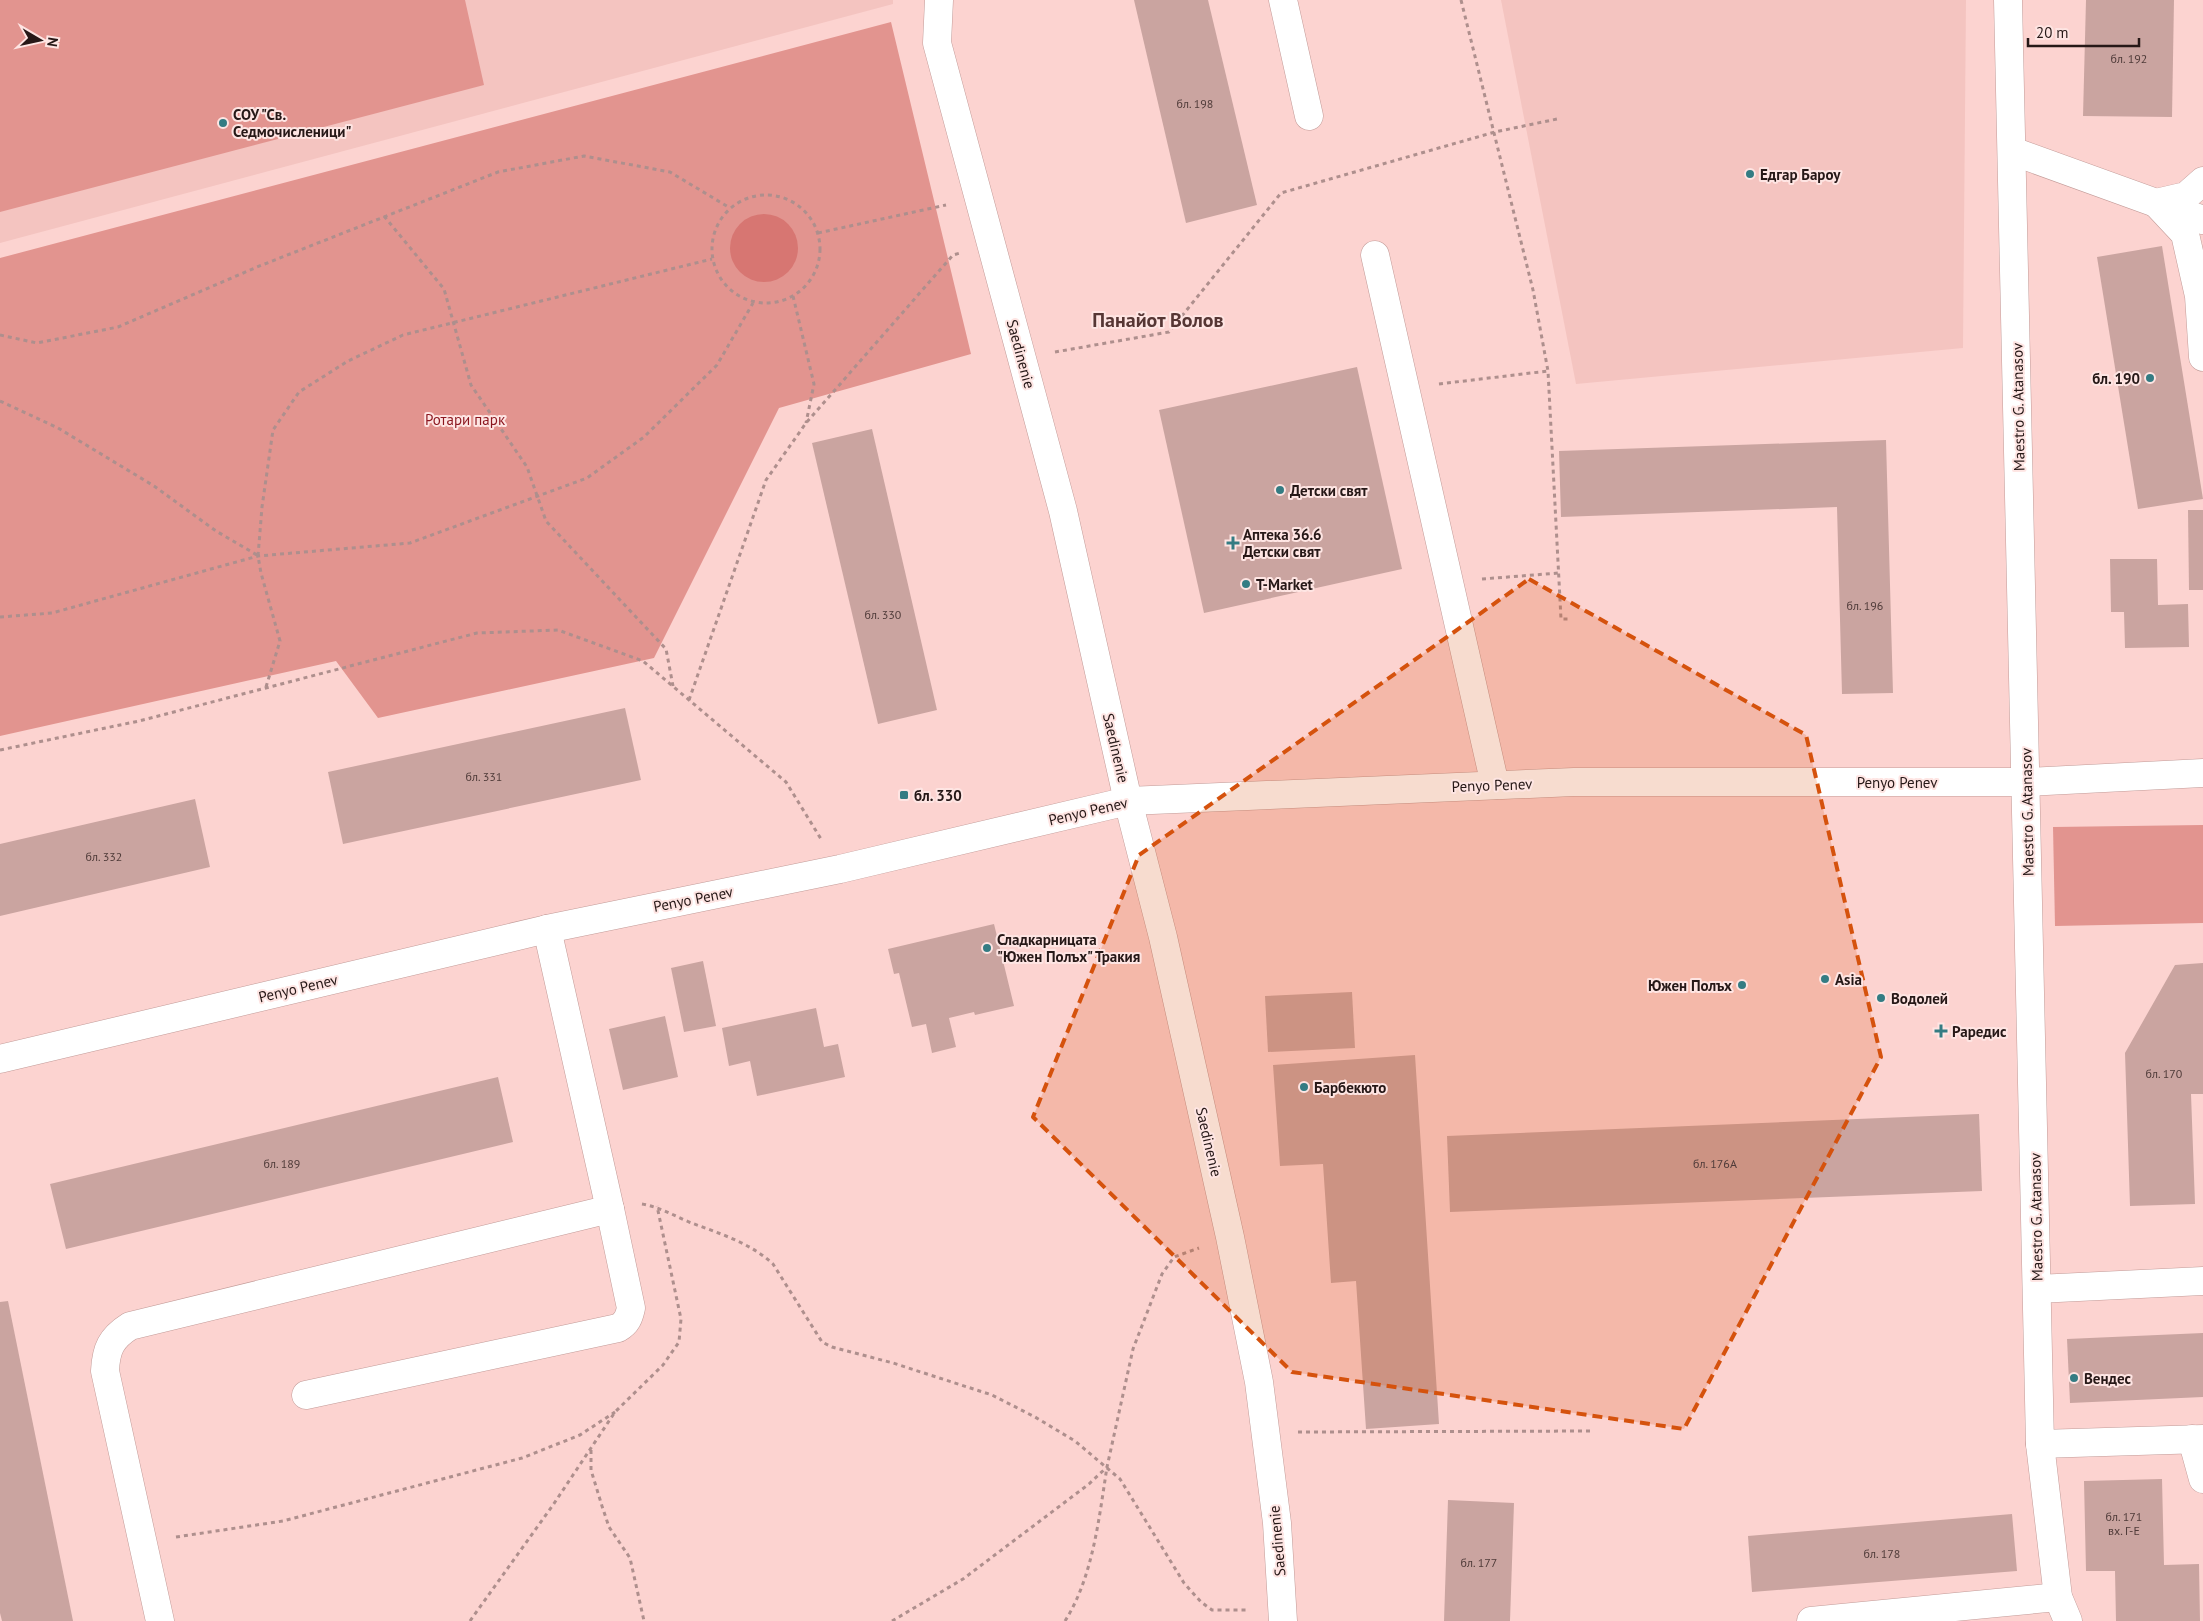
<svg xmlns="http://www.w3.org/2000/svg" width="2203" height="1621" viewBox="0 0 2203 1621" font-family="'PT Sans',sans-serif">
<rect width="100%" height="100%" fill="#fcd3d0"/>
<g fill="#f4c4c0">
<polygon points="0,0 893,0 893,4 0,243"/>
<polygon points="1501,0 1966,0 1963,348 1576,384"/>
</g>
<g fill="#e2948f">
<polygon points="0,0 465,0 484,85 0,212"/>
<polygon points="891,22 971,354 779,408 654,658 378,718 336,661 0,736 0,258"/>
<polygon points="2203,825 2203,923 2055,926 2053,827"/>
</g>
<circle fill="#d77672" cx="764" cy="248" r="34"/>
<g fill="#caa4a0">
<polygon points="1134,0 1208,0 1257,205 1186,223"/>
<polygon points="2086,0 2174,0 2172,117 2083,116"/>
<polygon points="2162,246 2203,499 2138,509 2097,257"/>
<polygon points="1357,367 1402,569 1204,613 1159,410"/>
<polygon points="872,429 937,710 878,724 812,443"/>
<polygon points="1886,440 1893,693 1842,694 1837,507 1561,517 1559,451"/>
<polygon points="2188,510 2203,510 2203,590 2189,590"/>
<polygon points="2110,559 2157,559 2158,605 2188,604 2189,647 2125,648 2124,612 2111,612"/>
<polygon points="625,708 641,780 343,844 328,772"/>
<polygon points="195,799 210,867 0,916 0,844"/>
<polygon points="994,924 1014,1006 975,1015 974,1012 949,1018 956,1047 932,1053 926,1024 912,1027 899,973 894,974 888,949"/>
<polygon points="703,961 716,1026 684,1032 671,968"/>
<polygon points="2203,963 2203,1094 2191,1094 2195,1204 2130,1206 2125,1053 2175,965"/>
<polygon points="1352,992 1355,1048 1268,1052 1265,996"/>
<polygon points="816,1008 824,1047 838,1044 845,1077 757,1096 750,1061 729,1066 722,1028"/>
<polygon points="665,1016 678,1077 623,1090 609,1029"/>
<polygon points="1415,1055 1439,1424 1366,1429 1356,1281 1331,1283 1323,1164 1280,1166 1273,1065"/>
<polygon points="498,1077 513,1142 66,1249 50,1184"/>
<polygon points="1979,1114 1982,1191 1450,1212 1447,1136"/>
<polygon points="8,1301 73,1621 2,1621 0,1613 0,1302"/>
<polygon points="2203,1333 2203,1397 2070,1403 2067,1339"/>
<polygon points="2162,1479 2164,1565 2199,1564 2200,1621 2116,1621 2115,1571 2086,1571 2084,1481"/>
<polygon points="1448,1500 1514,1503 1510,1621 1444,1621"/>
<polygon points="2012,1514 2017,1571 1752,1592 1748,1536"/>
</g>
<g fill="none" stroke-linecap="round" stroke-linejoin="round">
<defs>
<g id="minor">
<polyline points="939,0 937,43 1063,511 1128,801 1163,937 1230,1237 1259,1382 1277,1523 1283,1621"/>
<polyline points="1283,0 1309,116"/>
<polyline points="2008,0 2040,1444 2058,1597 2068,1621"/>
<polyline points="2012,151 2203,220"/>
<polyline points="2203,181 2186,196 2156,203 2185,234 2199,296 2203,357"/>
<polyline points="1375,255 1495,785"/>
<polyline points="0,1059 547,929 840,869 1128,801 1574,782 2027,782 2203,773"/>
<polyline points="2037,1289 2203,1281"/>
<path d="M 306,1395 L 618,1328 C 627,1323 629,1317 631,1308 L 610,1209"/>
<polyline points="2192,1439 2203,1479"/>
<polyline points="2040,1444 2203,1439"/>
<path d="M 160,1621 L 105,1371 C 106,1349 111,1338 130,1326 L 610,1209 L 547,929"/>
<polyline points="1811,1621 2058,1597"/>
</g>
</defs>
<use href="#minor" stroke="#c29b98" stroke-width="29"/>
<g stroke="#ae8f8d" stroke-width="3" stroke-dasharray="4 4" stroke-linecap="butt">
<polyline points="1461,0 1533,290 1548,371 1561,619 1571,619"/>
<circle cx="766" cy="249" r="54"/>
<polyline points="384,216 444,289 471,385 527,467 546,521 666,649 673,686"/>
<polyline points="818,233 946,205"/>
<polyline points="793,296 814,384 806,423"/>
<polyline points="0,335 37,343 118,327 257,267 498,172 584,156 670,172 730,208"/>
<polyline points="1055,352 1169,332 1281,193 1495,132 1557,119"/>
<polyline points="1439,384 1548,371"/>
<polyline points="0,401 58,428 154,486 216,531 257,555"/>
<polyline points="1482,579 1559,573"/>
<polyline points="0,617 52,613 258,556 410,543 587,478 644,437 717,365 753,303"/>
<polyline points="266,687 280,641 261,573 258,556 262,507 273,430 299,392 348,361 403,335 712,259"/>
<polyline points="689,700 766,480 806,423 953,255 960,253"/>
<polyline points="0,750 139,721 477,633 558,630 643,661 786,782 821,839"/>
<path d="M 642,1204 C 659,1207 673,1215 689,1222 C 718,1233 751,1243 773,1264 L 822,1342 L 832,1347 L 893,1363 L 992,1395 L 1035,1417 L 1075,1441 L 1120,1479 L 1184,1583 L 1201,1602 L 1212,1610 L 1249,1610"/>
<polyline points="1298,1432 1594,1431"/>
<polyline points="591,1450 591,1470 602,1506 609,1527 630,1558 644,1621"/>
<polyline points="176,1537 283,1521 522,1458 580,1435 615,1412"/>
<polyline points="470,1621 553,1505 615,1412 663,1365 679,1342 681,1319 657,1206"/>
<polyline points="892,1621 963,1579 1089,1484 1107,1467 1133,1349 1162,1274 1174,1257 1199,1248"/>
<path d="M 1065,1621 C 1093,1577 1099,1518 1107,1467"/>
</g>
<use href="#minor" stroke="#fff" stroke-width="28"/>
</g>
<path fill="#d5520d" fill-opacity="0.2" stroke="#d5520d" stroke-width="4" stroke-dasharray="10 6" stroke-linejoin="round" d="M 1529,579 L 1806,735 L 1881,1057 L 1684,1429 L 1292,1372 L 1033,1117 L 1139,855 Z"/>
<g fill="#347c83" stroke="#fee5e3" stroke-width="2">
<circle cx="223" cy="123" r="5"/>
<circle cx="1750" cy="174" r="5"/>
<circle cx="2150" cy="378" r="5"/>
<circle cx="1280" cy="490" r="5"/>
<path d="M1230.5 535.5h5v5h5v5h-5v5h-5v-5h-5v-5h5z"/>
<circle cx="1246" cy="584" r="5"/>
<rect x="899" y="790" width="10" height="10" rx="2.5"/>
<circle cx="987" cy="948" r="5"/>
<circle cx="1825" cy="979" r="5"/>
<circle cx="1742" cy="985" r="5"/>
<circle cx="1881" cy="998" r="5"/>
<path d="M1938.5 1023.5h5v5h5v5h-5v5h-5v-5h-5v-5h5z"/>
<circle cx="1304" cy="1087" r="5"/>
<circle cx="2074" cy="1378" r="5"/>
</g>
<g text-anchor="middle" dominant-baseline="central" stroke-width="4" stroke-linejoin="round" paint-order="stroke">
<g font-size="12" fill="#4f3b39">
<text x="2129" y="58">бл. 192</text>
<text x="1195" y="103">бл. 198</text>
<text x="1865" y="605">бл. 196</text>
<text x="883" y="614">бл. 330</text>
<text x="484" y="776">бл. 331</text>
<text x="104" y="856">бл. 332</text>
<text x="2164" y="1073">бл. 170</text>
<text x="282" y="1163">бл. 189</text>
<text x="1715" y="1163">бл. 176А</text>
<text x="2124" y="1516">бл. 171<tspan x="2124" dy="14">вх. Г-Е</tspan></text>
<text x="1882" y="1553">бл. 178</text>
<text x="1479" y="1562">бл. 177</text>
</g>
<g font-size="15" font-weight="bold" fill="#261817" stroke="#fee5e3" text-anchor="start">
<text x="233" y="114">СОУ "Св.<tspan x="233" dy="17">Седмочисленици"</tspan></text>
<text x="1760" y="174">Едгар Бароу</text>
<text x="2140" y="378" text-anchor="end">бл. 190</text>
<text x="1290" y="490">Детски свят</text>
<text x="1243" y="534">Аптека 36.6<tspan x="1243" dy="17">Детски свят</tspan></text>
<text x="1256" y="584">T-Market</text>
<text x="914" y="795">бл. 330</text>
<text x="997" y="939">Сладкарницата<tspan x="997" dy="17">"Южен Полъх" Тракия</tspan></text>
<text x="1835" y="979">Asia</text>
<text x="1732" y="985" text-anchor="end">Южен Полъх</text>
<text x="1891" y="998">Водолей</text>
<text x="1952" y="1031">Раредис</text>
<text x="1314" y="1087">Барбекюто</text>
<text x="2084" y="1378">Вендес</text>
</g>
<g font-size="15" fill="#261817" stroke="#fee5e3">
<text transform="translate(1021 354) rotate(75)">Saedinenie</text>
<text transform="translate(2018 407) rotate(-91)">Maestro G. Atanasov</text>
<text transform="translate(1116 748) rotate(77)">Saedinenie</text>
<text x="1897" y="782">Penyo Penev</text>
<text transform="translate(1492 785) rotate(-2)">Penyo Penev</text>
<text transform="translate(1088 811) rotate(-13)">Penyo Penev</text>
<text transform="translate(2027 812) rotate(-91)">Maestro G. Atanasov</text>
<text transform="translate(693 899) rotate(-11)">Penyo Penev</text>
<text transform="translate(298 988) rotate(-13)">Penyo Penev</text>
<text transform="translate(1209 1142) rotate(77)">Saedinenie</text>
<text transform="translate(2036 1217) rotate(-91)">Maestro G. Atanasov</text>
<text transform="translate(1277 1541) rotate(-95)">Saedinenie</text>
</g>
<g font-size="15" fill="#8b161f" stroke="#fee5e3">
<text x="465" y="419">Ротари парк</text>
</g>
<g font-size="20" font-weight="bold" fill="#563634" stroke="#fee5e3">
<text x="1158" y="320">Панайот Волов</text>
</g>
</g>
<g transform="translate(40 40) rotate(99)" stroke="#fee5e3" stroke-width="4" paint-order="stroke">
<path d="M0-4L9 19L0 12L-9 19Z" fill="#261817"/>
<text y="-8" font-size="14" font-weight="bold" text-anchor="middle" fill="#261817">N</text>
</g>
<path d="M2028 38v8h111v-8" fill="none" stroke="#261817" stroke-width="2.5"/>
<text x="2036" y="38" font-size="15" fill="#261817" stroke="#fee5e3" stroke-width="4" paint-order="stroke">20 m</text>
</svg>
